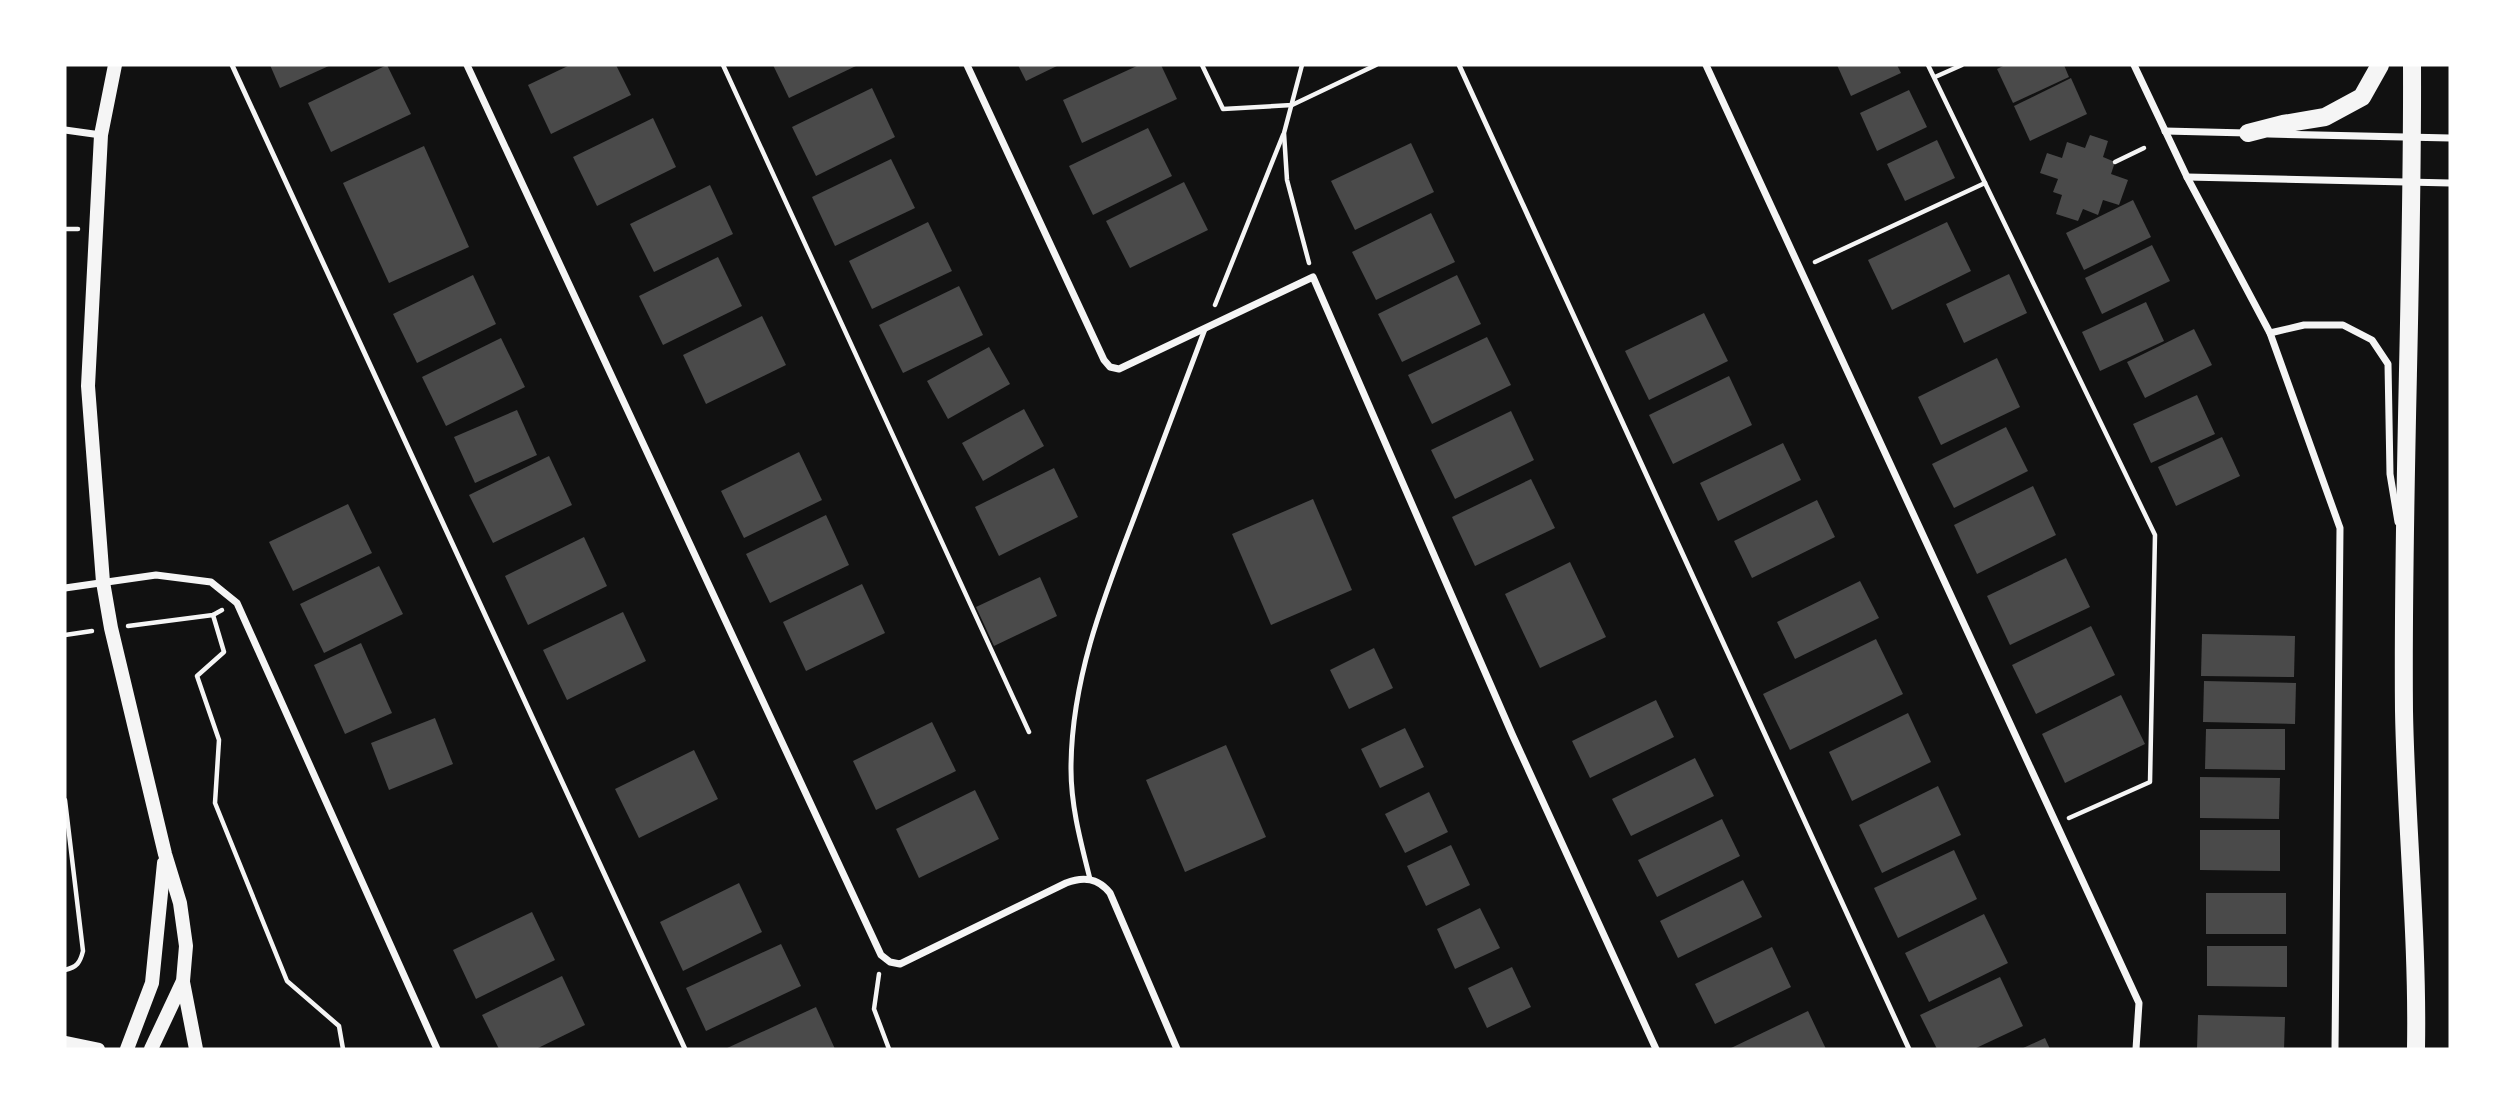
<svg xmlns="http://www.w3.org/2000/svg" width="2515" height="1114" viewBox="0 0 2515 1114" font-family="'Space Grotesk',sans-serif">
<rect width="100%" height="100%" fill="#111"/>
<g fill="#4a4a4a">
<polygon points="270,65 331,65 280,88"/>
<polygon points="387,65 411,114 331,152 308,103"/>
<polygon points="570,65 616,65 631,95 551,134 528,85"/>
<polygon points="773,65 858,65 789,98"/>
<polygon points="1018,65 1059,65 1026,81"/>
<polygon points="1139,65 1161,65 1177,99 1082,143 1063,100"/>
<polygon points="1837,65 1897,65 1901,73 1851,96"/>
<polygon points="2005,65 2064,65 2069,77 2013,103 1997,69"/>
<polygon points="2071,78 2087,114 2030,141 2014,106"/>
<polygon points="872,88 895,137 816,176 792,127"/>
<polygon points="1909,90 1927,127 1877,151 1860,113"/>
<polygon points="653,118 676,167 597,206 573,157"/>
<polygon points="1148,128 1172,176 1093,215 1069,166"/>
<polygon points="2090,135 2108,141 2103,157 2115,162 2111,174 2128,180 2119,205 2103,200 2098,215 2083,209 2078,221 2056,214 2062,195 2053,192 2058,179 2040,173 2047,153 2062,158 2067,142 2085,148"/>
<polygon points="1937,140 1955,178 1905,201 1887,164"/>
<polygon points="1411,143 1434,192 1355,230 1331,181"/>
<polygon points="424,146 469,247 389,283 343,183"/>
<polygon points="891,159 915,208 835,246 812,197"/>
<polygon points="1184,182 1208,230 1130,268 1106,221"/>
<polygon points="710,185 733,234 654,272 630,224"/>
<polygon points="2133,200 2151,237 2084,270 2066,233"/>
<polygon points="1431,213 1455,262 1376,300 1352,252"/>
<polygon points="928,222 952,271 872,309 849,261"/>
<polygon points="1947,222 1971,271 1892,310 1868,260"/>
<polygon points="2152,245 2170,281 2102,314 2085,278"/>
<polygon points="718,257 742,306 663,345 639,296"/>
<polygon points="2009,274 2027,313 1964,343 1946,304"/>
<polygon points="473,275 496,324 417,363 393,314"/>
<polygon points="1457,275 1481,324 1402,362 1378,314"/>
<polygon points="959,286 983,335 903,373 879,325"/>
<polygon points="2146,302 2164,341 2100,371 2082,332"/>
<polygon points="1704,313 1728,361 1649,400 1625,351"/>
<polygon points="762,316 786,365 706,404 683,355"/>
<polygon points="2194,329 2212,365 2145,398 2127,362"/>
<polygon points="1487,337 1511,385 1432,424 1408,375"/>
<polygon points="501,338 525,387 446,426 422,377"/>
<polygon points="989,347 1010,384 948,419 927,381"/>
<polygon points="1997,358 2020,407 1941,445 1918,397"/>
<polygon points="1729,376 1752,425 1673,464 1649,415"/>
<polygon points="2197,395 2215,434 2151,463 2133,424"/>
<polygon points="1024,409 1044,446 983,481 962,443"/>
<polygon points="517,410 537,455 475,483 454,437"/>
<polygon points="1511,411 1534,460 1455,499 1431,450"/>
<polygon points="2006,427 2028,471 1954,508 1932,464"/>
<polygon points="2222,437 2240,476 2176,506 2158,467"/>
<polygon points="1783,443 1801,480 1718,521 1700,483"/>
<polygon points="799,452 822,500 744,538 721,491"/>
<polygon points="549,456 572,505 493,543 469,495"/>
<polygon points="1054,468 1078,517 999,556 975,507"/>
<polygon points="1531,479 1555,528 1475,566 1452,517"/>
<polygon points="2033,486 2056,535 1977,574 1954,525"/>
<polygon points="1313,499 1352,590 1271,625 1232,534"/>
<polygon points="1817,500 1835,537 1752,578 1734,541"/>
<polygon points="348,504 372,553 293,591 269,542"/>
<polygon points="826,515 849,565 770,603 746,554"/>
<polygon points="584,537 607,586 528,625 505,576"/>
<polygon points="2066,558 2090,607 2010,645 1987,596"/>
<polygon points="1570,562 1606,637 1540,668 1505,594"/>
<polygon points="379,566 403,614 324,653 300,604"/>
<polygon points="1040,577 1057,616 994,646 976,607"/>
<polygon points="1860,581 1879,618 1795,659 1777,622"/>
<polygon points="862,584 885,633 806,671 783,622"/>
<polygon points="623,612 646,661 567,700 543,650"/>
<polygon points="2091,626 2115,675 2036,714 2012,665"/>
<polygon points="2202,634 2295,636 2294,677 2201,676"/>
<polygon points="1876,639 1903,694 1790,750 1763,694"/>
<polygon points="361,643 392,713 345,734 314,665"/>
<polygon points="1374,648 1393,688 1349,709 1330,670"/>
<polygon points="2204,681 2296,683 2295,724 2203,722"/>
<polygon points="2121,695 2145,744 2065,783 2042,734"/>
<polygon points="1656,700 1674,737 1590,778 1572,741"/>
<polygon points="1908,713 1931,762 1852,801 1829,752"/>
<polygon points="435,718 453,764 389,790 371,743"/>
<polygon points="932,722 956,771 876,810 853,761"/>
<polygon points="1405,728 1424,767 1380,788 1361,749"/>
<polygon points="2206,729 2285,729 2285,770 2205,769"/>
<polygon points="1226,745 1266,837 1185,872 1146,780"/>
<polygon points="694,750 718,799 639,838 615,789"/>
<polygon points="1695,758 1714,796 1631,836 1612,799"/>
<polygon points="2200,777 2280,778 2279,819 2200,818"/>
<polygon points="1938,786 1961,835 1882,873 1859,825"/>
<polygon points="975,790 999,839 919,878 896,829"/>
<polygon points="1429,792 1448,832 1405,853 1385,814"/>
<polygon points="1722,819 1740,856 1657,897 1638,860"/>
<polygon points="2200,830 2280,830 2280,871 2200,870"/>
<polygon points="1451,845 1470,885 1426,906 1407,866"/>
<polygon points="1954,850 1977,899 1898,938 1874,888"/>
<polygon points="1743,880 1762,917 1678,958 1660,921"/>
<polygon points="739,883 762,932 683,971 660,922"/>
<rect x="2206" y="893" width="80" height="41"/>
<polygon points="1480,908 1500,948 1455,969 1437,929"/>
<polygon points="532,912 555,960 476,999 453,950"/>
<polygon points="1984,914 2008,963 1929,1002 1905,953"/>
<polygon points="781,944 801,986 706,1031 686,988"/>
<polygon points="2207,946 2287,946 2287,987 2207,986"/>
<polygon points="1772,947 1791,987 1715,1024 1695,984"/>
<polygon points="1512,967 1531,1007 1487,1028 1468,988"/>
<polygon points="562,976 585,1025 536,1049 499,1049 482,1015"/>
<polygon points="2000,977 2023,1026 1974,1049 1937,1049 1920,1015"/>
<polygon points="816,1007 835,1049 725,1049"/>
<polygon points="1808,1011 1826,1049 1729,1049"/>
<polygon points="2198,1015 2285,1017 2284,1049 2197,1049"/>
<polygon points="2045,1038 2050,1049 2021,1049"/>
</g>
<g fill="none" stroke-linecap="round" stroke-linejoin="round">
<g stroke="#f5f5f5" stroke-width="4.5">
<polyline points="723,65 1029,732"/>
<polyline points="1202,65 1223,109 1292,105 1376,65"/>
<polyline points="1302,65 1284,133 1287,180 1309,263"/>
<polyline points="1928,65 2155,535 2150,782 2069,818"/>
<polyline points="1935,77 1962,65"/>
<polyline points="2115,162 2144,148"/>
<polyline points="65,229 78,229"/>
<polyline points="1815,262 1985,183"/>
<polyline points="1215,305 1283,135"/>
<polyline points="213,615 224,652 197,676 219,740 215,803 287,981 339,1026 343,1049"/>
<polyline points="128,626 213,615 222,610"/>
<polyline points="65,635 92,631"/>
<path d="M 65,800 L 83,951 C 80,963 77,967 65,970"/>
<polyline points="879,974 874,1009 889,1049"/>
</g>
<g stroke="#f5f5f5" stroke-width="5">
<polyline points="232,65 685,1049"/>
<polyline points="1459,65 1909,1049"/>
<path d="M 1090,879 C 1081,843 1071,807 1071,769 C 1071,681 1103,599 1134,518 C 1158,455 1181,392 1205,329"/>
</g>
<g stroke="#f5f5f5" stroke-width="7">
<path d="M 467,65 L 881,955 L 890,962 L 900,964 L 1066,883 C 1084,876 1098,878 1110,893 L 1177,1049"/>
<polyline points="967,65 1104,360 1110,367 1119,369 1313,277 1512,734 1656,1049"/>
<polyline points="1706,65 2139,1003 2136,1049"/>
<polyline points="2134,65 2187,177 2270,333 2340,528 2335,1049"/>
<polyline points="65,130 101,135"/>
<polyline points="2165,131 2247,133"/>
<polyline points="2269,134 2450,138"/>
<polyline points="2187,177 2450,183"/>
<polyline points="2270,333 2304,325 2343,325 2372,340 2388,364 2390,474 2398,522"/>
<polyline points="65,588 156,575 211,582 237,603 437,1049"/>
</g>
<polyline stroke="#f5f5f5" stroke-width="12" points="65,1042 99,1049"/>
<g stroke="#f5f5f5" stroke-width="14">
<polyline points="115,65 101,135 88,386 103,582 111,628 165,854 180,903 186,946 183,981 151,1049"/>
<polyline points="183,982 196,1049"/>
<polyline points="127,1049 152,983 164,863"/>
</g>
<g stroke="#f5f5f5" stroke-width="18">
<path d="M 2412,65 C 2413,280 2402,495 2404,711 C 2406,824 2418,936 2416,1049"/>
<polyline points="2248,133 2283,124 2325,117 2362,97 2380,65"/>
</g>
</g>
<rect width="2515" height="1114" fill="none" stroke="#ffffff" stroke-width="133"/>
</svg>
